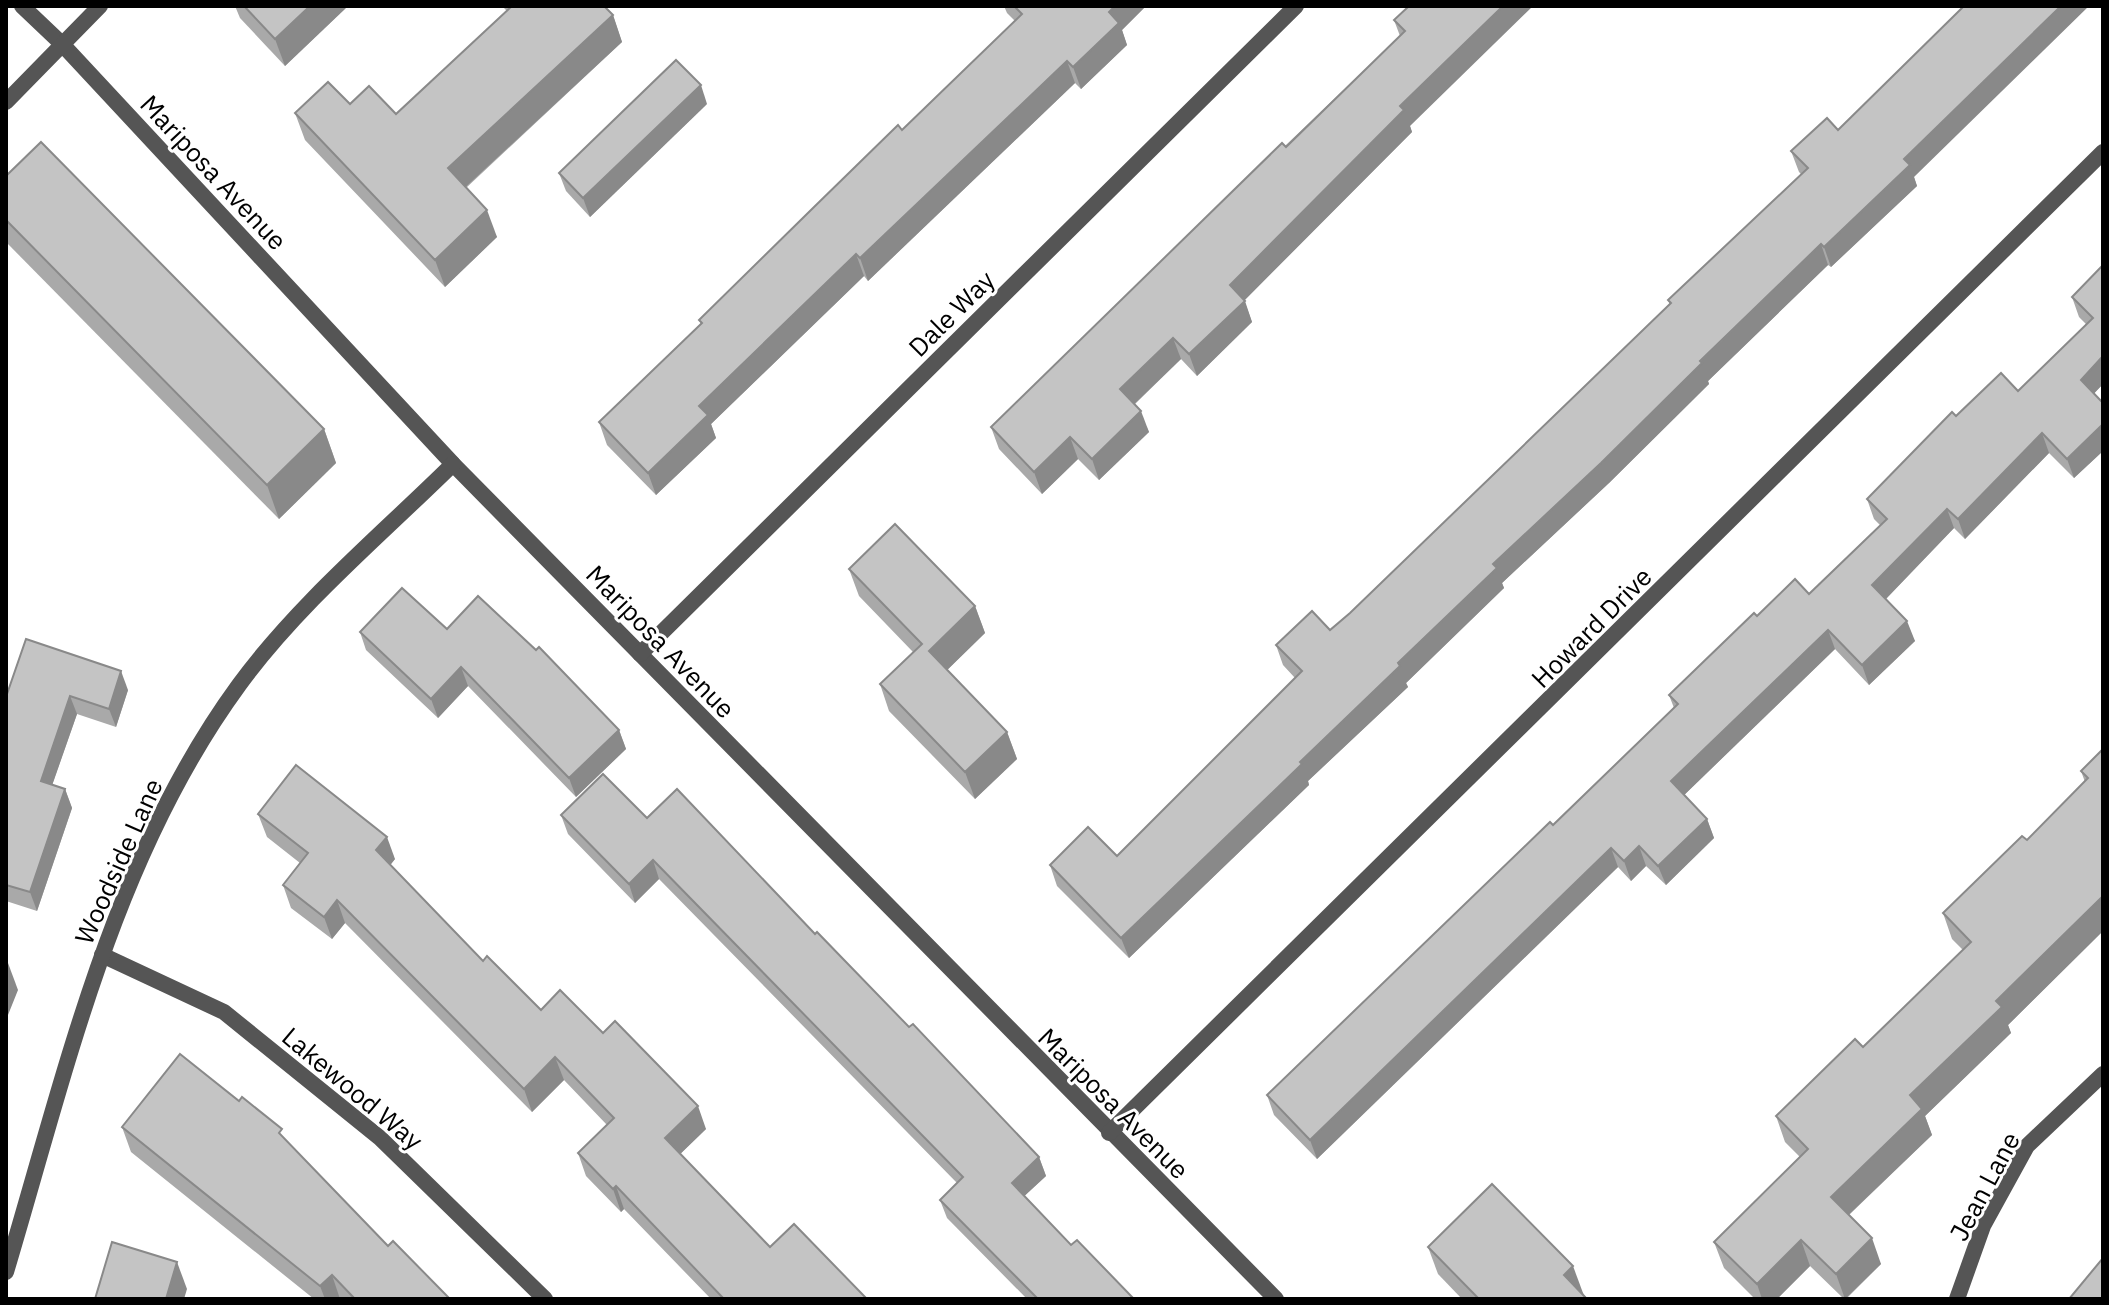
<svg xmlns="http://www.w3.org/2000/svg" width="2109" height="1305" viewBox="0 0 2109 1305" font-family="'IBM Plex Sans',sans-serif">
<rect width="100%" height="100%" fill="#fff"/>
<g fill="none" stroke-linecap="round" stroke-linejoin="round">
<g stroke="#555" stroke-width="16">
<polyline points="62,44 453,464 1276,1299"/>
<polyline points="640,654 1296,6"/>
<polyline points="102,955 224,1012 380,1138 545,1299"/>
<polyline points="1109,1133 2103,152"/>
<path d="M 6,1272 C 66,1072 113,857 239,685 C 298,604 382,534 453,464"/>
<polyline points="1957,1299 1983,1226 2027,1146 2103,1074"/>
</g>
<g stroke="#555" stroke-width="16">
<polyline points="22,6 62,44"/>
<polyline points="6,102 100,6"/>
</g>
</g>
<g fill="#a9a9a9">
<polygon points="235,6 348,6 285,66 240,18"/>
<polygon points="502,6 604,6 613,15 622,42 466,188 497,237 445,287 305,140 295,113 350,104 396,114 507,11"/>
<polygon points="1004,6 1146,6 1122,30 1127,45 1081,89 1075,83 868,281 864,276 711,424 716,438 656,495 607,445 599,422 701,324 699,320 902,130 1015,21 1007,13"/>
<polygon points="1409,6 1410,126 1412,132 1244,300 1252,322 1197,376 1181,359 1135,404 1149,432 1099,480 1078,459 1042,494 999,449 991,427 1400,36 1394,20"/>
<polygon points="707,104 590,217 566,191 559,173"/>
<polygon points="1838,130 1914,177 1917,186 1831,267 1828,265 1708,381 1709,384 1609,483 1502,583 1504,588 1406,683 1408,687 1308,781 1309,785 1129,958 1057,886 1050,865 1117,856 1295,678 1283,665 1276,645 1330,630 1350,613 1670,305 1668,300 1801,174 1799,172 1791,151"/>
<polygon points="6,176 324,429 336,463 279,519 6,242"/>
<polygon points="2103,265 2103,384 2094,393 2103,403 2103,451 2074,478 2049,453 1965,539 1954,528 1886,599 1915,641 1869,685 1835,649 1684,795 1707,819 1714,838 1666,885 1646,866 1631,881 1618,867 1317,1159 1274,1115 1267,1095 1553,825 1674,708 1669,695 1757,616 1809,594 1880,525 1874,519 1867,499 1956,416 2018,391 2086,324 2079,317 2072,297"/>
<polygon points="849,569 975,606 985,633 947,670 1007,732 1017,759 975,799 889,711 880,684 913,652 859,596"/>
<polygon points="447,629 619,730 626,749 576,797 468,686 438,718 366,650 360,632"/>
<polygon points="128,690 116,727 77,714 52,785 65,789 72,808 37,911 6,901 6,697"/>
<polygon points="2103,749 2103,931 2008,1025 2011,1033 1925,1116 1932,1135 1849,1215 1881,1264 1846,1299 1844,1299 1810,1266 1777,1299 1755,1299 1724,1268 1714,1242 1800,1157 1785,1142 1776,1116 1863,1047 1963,950 1952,939 1943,913 2027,840 2085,782 2081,771"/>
<polygon points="258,814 395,859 390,865 483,961 541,1010 603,1033 706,1129 680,1154 770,1247 867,1299 711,1299 624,1209 621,1212 586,1176 578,1153 607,1125 564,1080 532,1112 345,923 332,939 291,908 283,885 300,863 267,837"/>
<polygon points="561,815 647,818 815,934 1039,1157 1046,1176 1024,1196 1071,1245 1134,1299 1027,1299 947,1218 940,1200 957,1183 659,879 635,903 568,834"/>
<polygon points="239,1101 287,1141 388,1246 450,1299 314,1299 131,1152 122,1127"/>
<polygon points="1428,1247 1583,1293 1587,1299 1462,1299 1438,1274"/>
</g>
<g fill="#898989">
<polygon points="310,6 348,6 285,66 275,39"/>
<polygon points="1115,6 1146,6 1122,30 1127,45 1081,89 1073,67 1109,12"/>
<polygon points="1503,6 1533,6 1410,126 1412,132 1238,307 1230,285 1400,106"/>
<polygon points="2061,6 2089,6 1914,177 1917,186 1831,267 1824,247 1904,159"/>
<polygon points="613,15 622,42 457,195 448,168"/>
<polygon points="1067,61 1075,83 868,281 860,258"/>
<polygon points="701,85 707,104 590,217 583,198"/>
<polygon points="487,210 497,237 445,287 435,260"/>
<polygon points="1821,244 1828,265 1708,381 1709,384 1609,483 1502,583 1504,588 1406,683 1408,687 1308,781 1309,785 1129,958 1121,938 1300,762 1493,564"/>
<polygon points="856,254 864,276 711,424 716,438 656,495 648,473 699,406"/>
<polygon points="1245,301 1252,322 1197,376 1189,354"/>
<polygon points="1173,338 1181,359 1128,410 1120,389"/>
<polygon points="2103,356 2103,384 2088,400 2081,380"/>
<polygon points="1141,411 1149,432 1099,480 1092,459"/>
<polygon points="2103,424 2103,451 2074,478 2067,459"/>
<polygon points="324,429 336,463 279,519 267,485"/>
<polygon points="2042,433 2049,453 1965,539 1958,519"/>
<polygon points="1070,437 1078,459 1042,494 1034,472"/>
<polygon points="1947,509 1954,528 1880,605 1872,585"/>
<polygon points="975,606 985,633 939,678 929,651"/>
<polygon points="1907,621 1915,641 1869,685 1862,665"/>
<polygon points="1828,630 1835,649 1678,801 1671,781"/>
<polygon points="461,667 468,686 438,718 431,699"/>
<polygon points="121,671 128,690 116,727 109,709"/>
<polygon points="70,696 77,714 47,800 41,781"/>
<polygon points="619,730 626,749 576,797 569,778"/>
<polygon points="1007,732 1017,759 975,799 965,772"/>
<polygon points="65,789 72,808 37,911 30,892"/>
<polygon points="1707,819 1714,838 1666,885 1658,866"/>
<polygon points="387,837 395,859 384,873 376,850"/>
<polygon points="1639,846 1646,866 1631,881 1624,861"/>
<polygon points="1611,848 1618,867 1317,1159 1310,1140"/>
<polygon points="653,860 659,879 635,903 629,884"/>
<polygon points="2103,896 2103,931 2008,1025 2011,1033 1925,1116 1932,1135 1840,1223 1831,1197 1910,1095 1996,1001"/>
<polygon points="337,900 345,923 332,939 324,917"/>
<polygon points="8,963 18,990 6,1020 6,969"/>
<polygon points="555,1057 564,1080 532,1112 524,1089"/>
<polygon points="698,1106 706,1129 673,1161 665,1138"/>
<polygon points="1039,1157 1046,1176 1018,1202 1012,1183"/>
<polygon points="616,1186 624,1209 621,1212 613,1189"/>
<polygon points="1872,1238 1881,1264 1845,1299 1836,1274"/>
<polygon points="1801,1240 1810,1266 1777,1299 1762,1299 1757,1284"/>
<polygon points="177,1262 187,1289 184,1299 166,1299"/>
<polygon points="1573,1266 1583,1293 1577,1299 1564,1275"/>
<polygon points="332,1275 340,1299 325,1299 320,1286"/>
</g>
<g fill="#c4c4c4" stroke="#898989" stroke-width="2">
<polygon points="244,6 310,6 275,39"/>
<polygon points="512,6 604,6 613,15 448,168 487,210 435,260 295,113 328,82 350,104 369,86 396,114"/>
<polygon points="1014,6 1115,6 1109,12 1119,23 1073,67 1067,61 860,258 856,254 699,406 708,415 648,473 599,422 702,323 699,320 812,209 898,125 902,130 1022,14"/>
<polygon points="1409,6 1503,6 1400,106 1404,110 1230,285 1245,301 1189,354 1173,338 1120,389 1141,411 1092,459 1070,437 1034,472 991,427 1282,143 1286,147 1405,31 1394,20"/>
<polygon points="1964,6 2061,6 1904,159 1910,165 1824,247 1821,244 1700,361 1702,363 1601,463 1493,564 1497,568 1398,663 1400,666 1300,762 1302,764 1121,938 1050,865 1088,827 1117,856 1302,671 1276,645 1312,611 1330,630 1350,613 1671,303 1668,300 1808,168 1791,151 1827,118 1838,130"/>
<polygon points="676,60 701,85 583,198 559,173"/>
<polygon points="41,142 324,429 267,485 6,220 6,176"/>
<polygon points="2103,265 2103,356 2081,380 2103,403 2103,424 2067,459 2042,433 1958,519 1947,509 1872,585 1907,621 1862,665 1828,630 1671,781 1707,819 1658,866 1639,846 1624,861 1611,848 1310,1140 1267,1095 1550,822 1553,825 1678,704 1669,695 1754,613 1757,616 1795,579 1809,594 1887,519 1867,499 1952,412 1956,416 2001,373 2018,391 2093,318 2072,297"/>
<polygon points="895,524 975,606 929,651 1007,732 965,772 880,684 922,644 849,569"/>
<polygon points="402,588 447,629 478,596 536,650 539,647 619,730 569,778 461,667 431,699 360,632"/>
<polygon points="26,639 121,671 109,709 70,696 41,781 65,789 30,892 6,885 6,697"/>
<polygon points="2103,749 2103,896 1996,1001 2002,1007 1910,1095 1922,1109 1831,1197 1872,1238 1836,1274 1801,1240 1757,1284 1714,1242 1808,1149 1776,1116 1855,1039 1863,1047 1971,942 1943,913 2022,836 2027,840 2088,778 2081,771"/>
<polygon points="296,765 387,837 376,850 483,961 487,956 541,1010 560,990 603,1033 615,1021 698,1106 665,1138 770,1247 794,1224 867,1299 724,1299 616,1186 613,1189 578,1153 614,1118 555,1057 524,1089 337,900 324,917 283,885 308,853 258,814"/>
<polygon points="603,774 647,818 677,789 815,934 817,932 909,1027 913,1024 1039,1157 1012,1183 1071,1245 1077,1240 1134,1299 1038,1299 940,1200 963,1177 653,860 629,884 561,815"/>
<polygon points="180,1054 239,1101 242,1097 282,1129 279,1133 388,1246 393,1241 450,1299 355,1299 332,1275 320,1286 122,1127"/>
<polygon points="1492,1184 1573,1266 1564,1275 1587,1299 1479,1299 1428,1247"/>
<polygon points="112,1242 177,1262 166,1299 95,1299"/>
<polygon points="2103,1258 2103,1299 2069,1299"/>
</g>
<g text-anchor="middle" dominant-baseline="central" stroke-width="6" stroke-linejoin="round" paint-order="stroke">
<g font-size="26" fill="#000" stroke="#fff">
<text transform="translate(214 172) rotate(47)">Mariposa Avenue</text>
<text transform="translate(951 313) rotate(-45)">Dale Way</text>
<text transform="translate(1591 627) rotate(-45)">Howard Drive</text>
<text transform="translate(661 641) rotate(46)">Mariposa Avenue</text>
<text transform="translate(118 861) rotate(-66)">Woodside Lane</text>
<text transform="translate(353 1088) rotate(40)">Lakewood Way</text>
<text transform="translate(1114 1103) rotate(45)">Mariposa Avenue</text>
<text transform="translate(1984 1186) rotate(-62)">Jean Lane</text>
</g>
</g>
<rect width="2109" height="1305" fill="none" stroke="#000000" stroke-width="16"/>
</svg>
